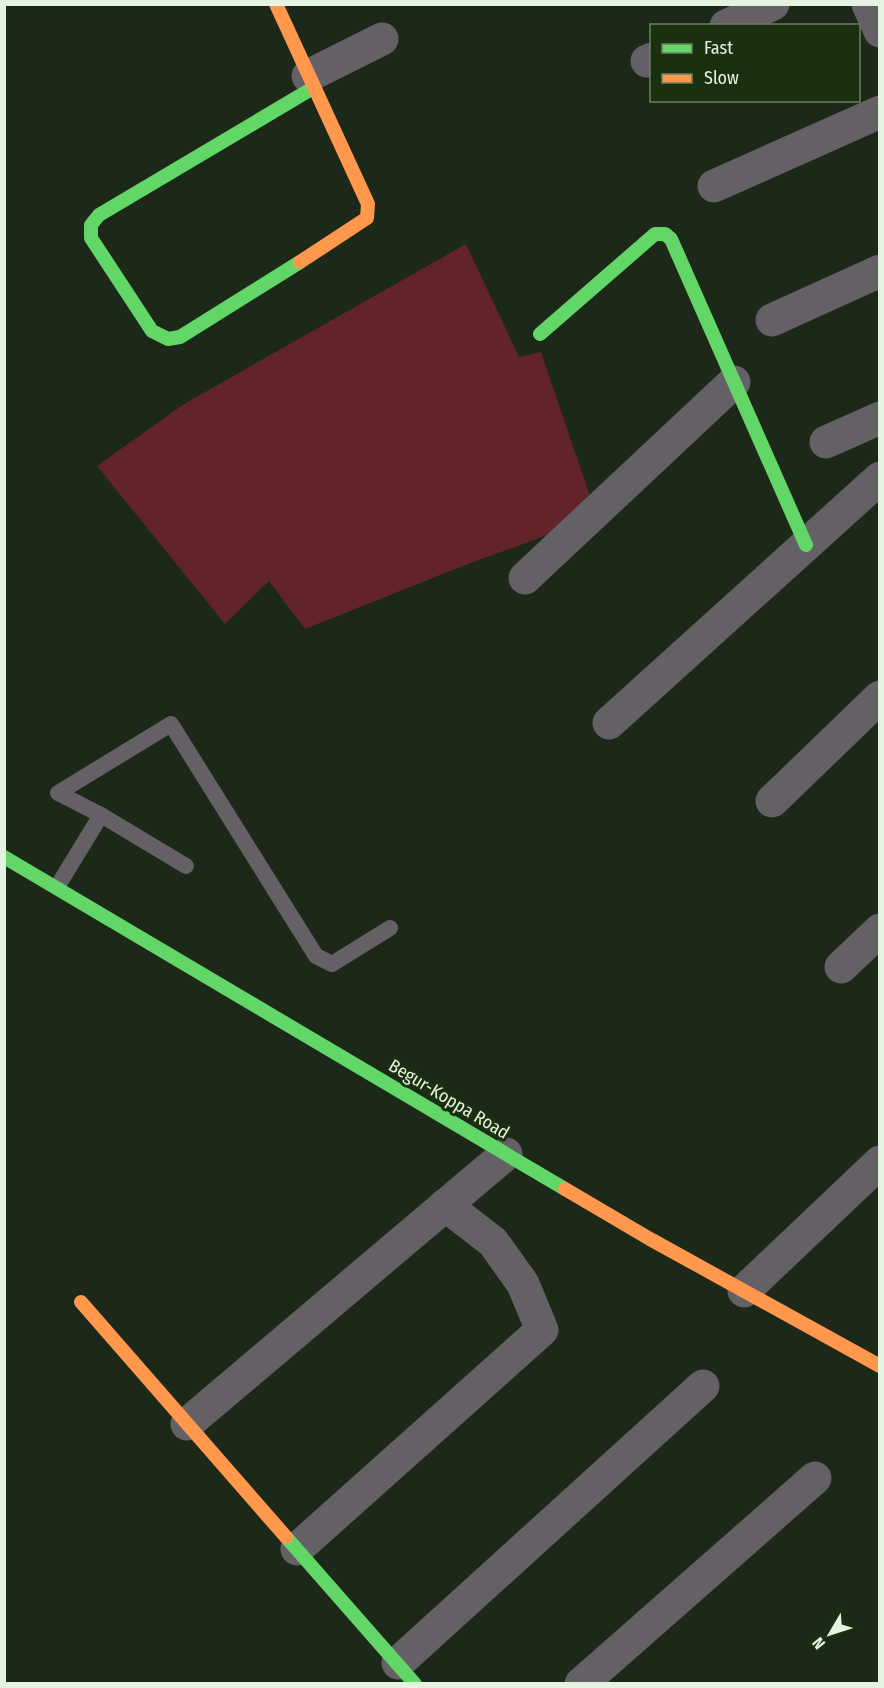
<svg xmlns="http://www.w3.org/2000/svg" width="884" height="1688" viewBox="0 0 884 1688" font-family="'Fira Sans Condensed',sans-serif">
<rect width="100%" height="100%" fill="#1d2918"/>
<polygon fill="#622428" points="466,244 519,357 541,352 597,517 460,567 305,629 269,581 225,624 97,466 184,404"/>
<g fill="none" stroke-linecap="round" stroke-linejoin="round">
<g stroke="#646065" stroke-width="16">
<polyline points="101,815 186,866"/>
<polyline points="57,887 101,815 58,793 171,724 316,956 332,964 390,928"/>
</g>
<g stroke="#646065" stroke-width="33">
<polyline points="868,4 880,31"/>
<polyline points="726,26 773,4"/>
<polyline points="647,61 652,59"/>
<polyline points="308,76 382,39"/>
<polyline points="714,186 880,112"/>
<polyline points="772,320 880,271"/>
<polyline points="826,442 880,418"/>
<polyline points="525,578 734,382"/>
<polyline points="609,723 880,478"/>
<polyline points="772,801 880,697"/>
<polyline points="841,967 880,930"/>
<polyline points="744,1291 880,1162"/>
<polyline points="187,1424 506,1154"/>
<polyline points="297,1549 542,1330 523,1284 493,1242 445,1205"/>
<polyline points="398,1663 703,1386"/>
<polyline points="581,1684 815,1478"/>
</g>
<g stroke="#63d668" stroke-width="14">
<polyline points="300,262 180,337 168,339 152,331 91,238 91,225 99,215 313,88"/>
<polyline points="540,334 655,234 665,234 671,239 806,545"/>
<polyline points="4,857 565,1189"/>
<polyline points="286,1537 415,1684"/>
</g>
<g stroke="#ff974d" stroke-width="14">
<polyline points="276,4 368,204 367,218 300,262"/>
<polyline points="565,1189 650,1239 880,1366"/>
<polyline points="81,1302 286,1537"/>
</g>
</g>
<g text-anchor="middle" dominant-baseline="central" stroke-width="6" stroke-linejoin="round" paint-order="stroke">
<g font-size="18" fill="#e5f4e1" stroke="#1a3011">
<text transform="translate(449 1099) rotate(31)">Begur-Koppa Road</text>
</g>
</g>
<rect width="884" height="1688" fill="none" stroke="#e5f4e1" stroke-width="12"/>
<rect x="650" y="24" width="210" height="78" fill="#1a3011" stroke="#6b7e64" stroke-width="1.5"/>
<rect x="662" y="44" width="30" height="9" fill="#63d668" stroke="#6b7e64" stroke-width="1.5"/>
<text x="704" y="54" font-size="18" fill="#e5f4e1">Fast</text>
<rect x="662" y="74" width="30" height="9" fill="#ff974d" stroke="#6b7e64" stroke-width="1.5"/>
<text x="704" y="84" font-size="18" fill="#e5f4e1">Slow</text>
<g transform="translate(830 1634) rotate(231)" stroke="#1a3011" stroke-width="4.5" paint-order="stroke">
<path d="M0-4.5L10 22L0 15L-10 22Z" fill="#e5f4e1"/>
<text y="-9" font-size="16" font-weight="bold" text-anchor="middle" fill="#e5f4e1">N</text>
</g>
</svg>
